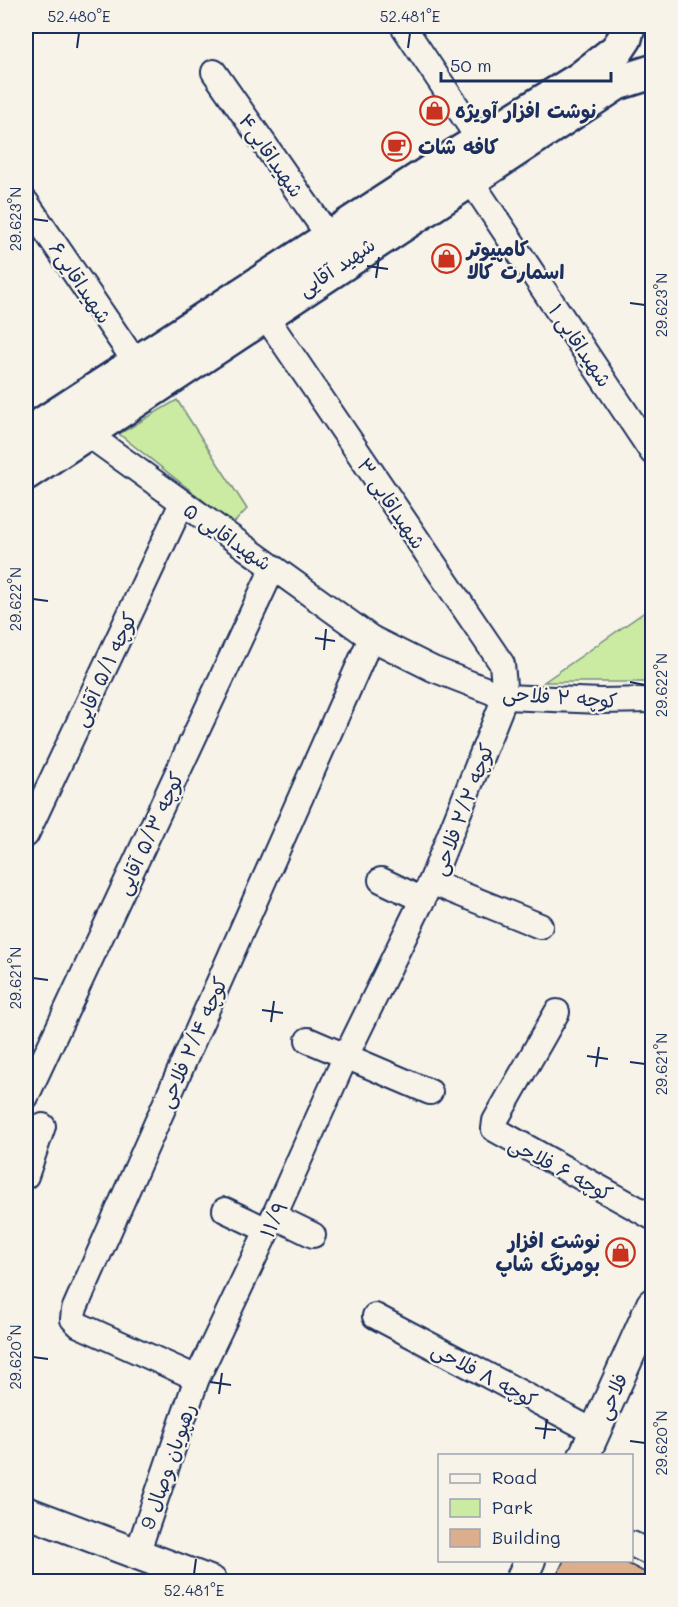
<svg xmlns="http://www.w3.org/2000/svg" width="678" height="1607" viewBox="0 0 678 1607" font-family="Mali,'Playpen Sans Arabic',sans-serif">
<rect width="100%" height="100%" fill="#f7f3e8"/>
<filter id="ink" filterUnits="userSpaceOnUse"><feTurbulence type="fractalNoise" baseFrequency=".0167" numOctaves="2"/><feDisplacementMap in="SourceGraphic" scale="12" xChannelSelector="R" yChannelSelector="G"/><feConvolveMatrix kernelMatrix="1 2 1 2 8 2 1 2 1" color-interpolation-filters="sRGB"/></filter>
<g filter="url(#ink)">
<g fill="#cceba2" stroke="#748d80" stroke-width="1.5">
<polygon points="177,400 247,509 233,524 119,434"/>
<polygon points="652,607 652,682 544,682"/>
</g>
<polygon fill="#dcae8d" stroke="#1b2f5e" stroke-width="1.5" points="564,1560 621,1560 652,1576 652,1581 554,1581"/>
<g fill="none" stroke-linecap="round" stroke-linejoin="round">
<defs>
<g id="minor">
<polyline points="403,26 480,141"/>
<polyline points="214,72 330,238"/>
<polyline points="469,178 652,452"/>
<polyline points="26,202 136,363"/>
<polyline points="86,433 371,638 433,669 505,697 601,701 652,700"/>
<polyline points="26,835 182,503"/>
<polyline points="381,880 423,900"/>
<polyline points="431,882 540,926"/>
<polyline points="557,1012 495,1121 494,1129 652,1217"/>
<polyline points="308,1040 430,1092"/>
<polyline points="26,1097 273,568"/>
<polyline points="26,1176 43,1126"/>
<polyline points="225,1210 267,1230"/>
<polyline points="274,1216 313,1235"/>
<polyline points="375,1316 595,1432"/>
<polyline points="197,1378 79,1325 73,1319 74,1310 371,638"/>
<polyline points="632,1544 652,1554"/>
<polyline points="137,1554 197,1378 274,1216 345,1058 431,882 505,697 502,664 264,314"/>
</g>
<g id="tertiary">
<polyline points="584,1456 652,1304"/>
<polyline points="26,1512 212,1582"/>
<polyline points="520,1582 530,1560"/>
</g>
<g id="secondary">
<polyline points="26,435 455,156 580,79 617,50 625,38 628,26"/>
<polyline points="26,473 617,83 652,72"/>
</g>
</defs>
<use href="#minor" stroke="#1b2f5e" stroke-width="28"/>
<use href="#tertiary" stroke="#1b2f5e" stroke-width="34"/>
<use href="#secondary" stroke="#1b2f5e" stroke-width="38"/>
<use href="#minor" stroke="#f7f3e8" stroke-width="24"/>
<use href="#tertiary" stroke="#f7f3e8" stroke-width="30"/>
<use href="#secondary" stroke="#f7f3e8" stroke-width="33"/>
</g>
</g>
<path fill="none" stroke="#1b2f5e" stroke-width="2" d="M 77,48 L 79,33M 408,48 L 410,33M 33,219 L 48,221M 367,266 L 388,269M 376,278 L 379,257M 630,303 L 645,305M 33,599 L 48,601M 315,638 L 335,641M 324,650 L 326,629M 630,682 L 645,685M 33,978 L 48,980M 262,1010 L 283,1013M 271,1022 L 274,1001M 587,1056 L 608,1059M 630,1062 L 645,1064M 596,1067 L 599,1047M 33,1357 L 48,1359M 210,1382 L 231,1385M 219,1394 L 222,1373M 535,1428 L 556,1430M 544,1439 L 547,1419M 630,1441 L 645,1443M 194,1574 L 196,1559"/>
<defs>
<symbol id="shop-ring" viewBox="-11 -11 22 22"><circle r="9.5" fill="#f7f3e8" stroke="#c8321e" stroke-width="1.5"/><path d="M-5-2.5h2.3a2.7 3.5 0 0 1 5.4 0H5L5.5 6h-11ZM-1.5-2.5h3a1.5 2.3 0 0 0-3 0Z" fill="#c8321e"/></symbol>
<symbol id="cafe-ring" viewBox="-11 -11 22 22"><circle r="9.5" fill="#f7f3e8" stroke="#c8321e" stroke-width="1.5"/><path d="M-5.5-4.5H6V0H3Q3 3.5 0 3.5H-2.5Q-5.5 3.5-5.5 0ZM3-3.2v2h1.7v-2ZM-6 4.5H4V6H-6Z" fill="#c8321e"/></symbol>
</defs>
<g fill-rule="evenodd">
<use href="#shop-ring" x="418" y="94" width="33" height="33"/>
<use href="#cafe-ring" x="380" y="130" width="33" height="33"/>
<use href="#shop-ring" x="430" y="242" width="33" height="33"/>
<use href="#shop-ring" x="604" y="1236" width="33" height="33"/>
</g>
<g text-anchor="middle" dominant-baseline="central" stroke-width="4.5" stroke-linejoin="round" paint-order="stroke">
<g font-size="20" font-weight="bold" fill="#1b2f5e" stroke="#f7f3e8" text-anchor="start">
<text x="455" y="110">نوشت افزار آویژه</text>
<text x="418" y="146">کافه شات</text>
<text x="467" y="248">کامپیوتر<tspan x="467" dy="23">اسمارت کالا</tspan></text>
<text x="600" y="1240" text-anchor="end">نوشت افزار<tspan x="600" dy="23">بومرنگ شاپ</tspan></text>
</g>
<g font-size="20" fill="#1b2f5e" stroke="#f7f3e8">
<text transform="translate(272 155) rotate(55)">شهیداقایی۴</text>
<text transform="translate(336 266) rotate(-34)">شهید آقایی</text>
<text transform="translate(81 282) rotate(56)">شهیداقایی۶</text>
<text transform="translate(581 345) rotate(56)">۱ شهیداقایی</text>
<text transform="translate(392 503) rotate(56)">۳ شهیداقایی</text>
<text transform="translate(228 536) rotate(35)">۵ شهیداقایی</text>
<text transform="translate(104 669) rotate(-65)">کوچه ۵/۱ آقایی</text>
<text transform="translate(560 696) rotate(4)">کوچه ۲ فلاحی</text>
<text transform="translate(462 809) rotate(-69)">کوچه ۲/۲ فلاحی</text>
<text transform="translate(149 833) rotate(-65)">کوچه ۵/۳ آقایی</text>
<text transform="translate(192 1042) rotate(-66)">کوچه ۲/۴ فلاحی</text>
<text transform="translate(561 1168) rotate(28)">کوچه ۶ فلاحی</text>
<text transform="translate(273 1219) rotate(-65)">۱۱/۹</text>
<text transform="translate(485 1374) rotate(28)">کوچه ۸ فلاحی</text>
<text transform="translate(611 1396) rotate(-66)">فلاحی</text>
<text transform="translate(167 1466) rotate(-71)">9 رهپویان وصال</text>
</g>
</g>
<rect width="678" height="1607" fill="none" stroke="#f7f3e8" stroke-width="66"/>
<rect x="438" y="1454" width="195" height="108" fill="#f7f3e8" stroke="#9fa5b1" stroke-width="1.5"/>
<rect x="450" y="1474" width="30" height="9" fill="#f7f3e8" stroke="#9fa5b1" stroke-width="1.5"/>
<text x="492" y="1484" font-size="18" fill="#1b2f5e">Road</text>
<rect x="450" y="1499" width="30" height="18" fill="#cceba2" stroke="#9fa5b1" stroke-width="1.5"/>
<text x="492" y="1514" font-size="18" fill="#1b2f5e">Park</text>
<rect x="450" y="1529" width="30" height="18" fill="#dcae8d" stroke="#9fa5b1" stroke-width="1.5"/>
<text x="492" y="1544" font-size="18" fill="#1b2f5e">Building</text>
<path d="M441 72v9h170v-9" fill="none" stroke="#1b2f5e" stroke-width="3"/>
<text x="450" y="72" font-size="18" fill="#1b2f5e" stroke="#f7f3e8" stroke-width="4.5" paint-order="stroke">50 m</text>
<rect x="33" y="33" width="612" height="1541" fill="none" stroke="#1b2f5e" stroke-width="2"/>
<g font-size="15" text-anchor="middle" fill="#1b2f5e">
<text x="79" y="22">52.480°E</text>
<text x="410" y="22">52.481°E</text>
<text transform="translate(16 219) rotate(-90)" y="5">29.623°N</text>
<text transform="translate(662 305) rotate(-90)" y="5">29.623°N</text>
<text transform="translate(16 599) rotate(-90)" y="5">29.622°N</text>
<text transform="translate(662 685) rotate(-90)" y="5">29.622°N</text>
<text transform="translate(16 978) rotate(-90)" y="5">29.621°N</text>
<text transform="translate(662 1064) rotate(-90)" y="5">29.621°N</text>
<text transform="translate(16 1357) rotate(-90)" y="5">29.620°N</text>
<text transform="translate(662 1443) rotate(-90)" y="5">29.620°N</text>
<text x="194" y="1596">52.481°E</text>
</g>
</svg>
